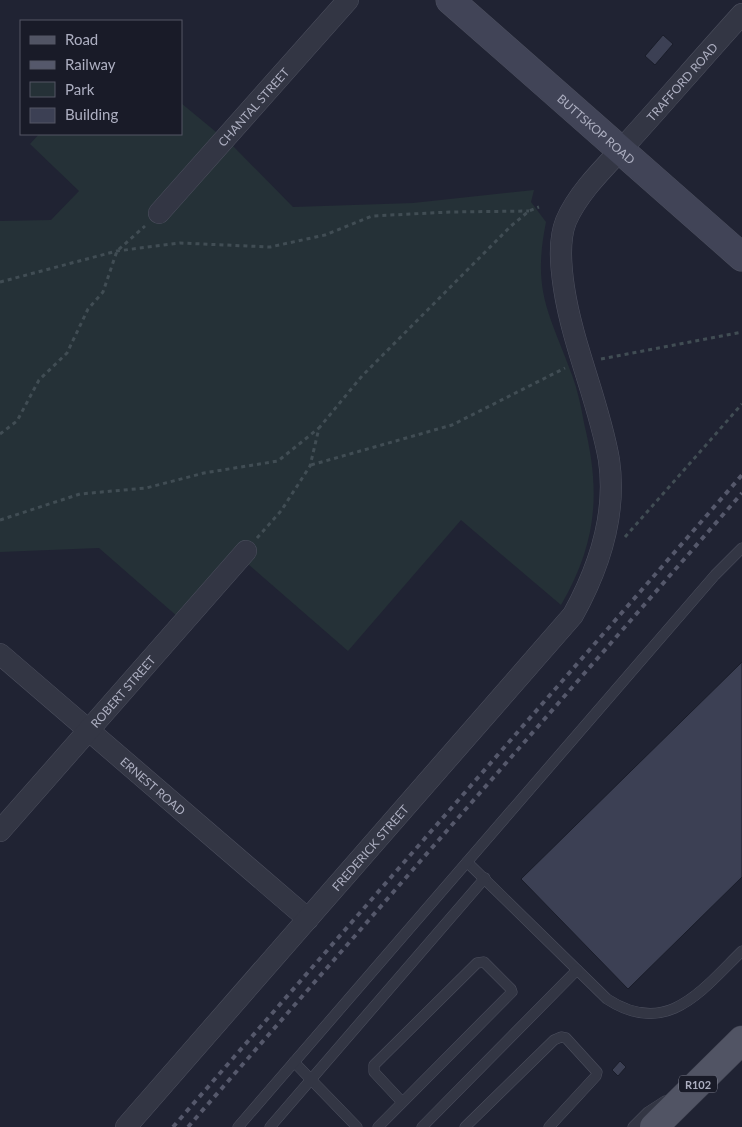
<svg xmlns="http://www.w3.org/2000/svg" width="742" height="1127" viewBox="0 0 742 1127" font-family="Lato,sans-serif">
<rect width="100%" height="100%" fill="#202333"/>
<path fill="#253137" d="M 181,103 L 233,146 L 293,207 L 413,203 L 534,190 L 531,202 L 546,222 C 532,292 549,312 572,375 C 578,391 581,407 584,423 C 601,492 597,543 561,605 L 461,520 L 348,651 L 240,557 L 178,617 L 99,548 L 0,552 L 0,221 L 51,220 L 79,191 L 30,144 L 39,134 L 181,134 Z"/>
<g fill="#3c4054" stroke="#1a1d2a">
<polygon points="663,35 673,44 655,65 645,56"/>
<polygon points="742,662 742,877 628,989 521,879"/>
<polygon points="620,1061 626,1067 618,1076 612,1070"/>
</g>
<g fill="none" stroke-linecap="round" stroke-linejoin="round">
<defs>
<g id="lane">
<path d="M 467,862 L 607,999 C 667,1038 701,991 742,951"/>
<polyline points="294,1062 357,1127"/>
<polyline points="238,1127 715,575 742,548"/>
<polyline points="270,1127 485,878"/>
<polyline points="378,1127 512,992 511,989 484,962 477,963 374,1065 374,1072 402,1102"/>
<polyline points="422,1127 577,970"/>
<polyline points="465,1127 554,1040 561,1037 566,1038 597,1072 596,1076 549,1127"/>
<polyline points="633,1127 648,1112 665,1101"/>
</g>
<g id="street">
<path id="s1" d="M 159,213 L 348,0"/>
<path id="s2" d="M 0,654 L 308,919"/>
<path id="s3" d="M 0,831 L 246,551"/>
<path id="s4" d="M 126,1127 L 573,615 C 599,568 617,515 609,460 C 599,402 573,347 564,288 C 561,268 558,241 566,221 C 579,191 607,165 629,141 C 667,99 704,56 742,14"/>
</g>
<g id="secondary">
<path id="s5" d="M 450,0 L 742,257"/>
</g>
<polyline id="primary" points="654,1127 742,1040"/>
</defs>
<use href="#lane" stroke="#4d505f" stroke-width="11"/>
<use href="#street" stroke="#4d505f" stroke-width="22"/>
<use href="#secondary" stroke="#4d505f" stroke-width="29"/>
<use href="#primary" stroke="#3c3f4d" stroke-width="29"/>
<g stroke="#414d54" stroke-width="3" stroke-dasharray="4 4" stroke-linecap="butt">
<polyline points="0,282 117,251 180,243 270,247 325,235 372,216 450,212 529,211"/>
<polyline points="601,359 742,332"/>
<polyline points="0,434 17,421 39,380 67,353 88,309 103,292 117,251 145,226"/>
<polyline points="311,465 452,425 565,368"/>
<polyline points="0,520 80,494 146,488 204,473 278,461 319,428"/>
<polyline points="625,537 742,404"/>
<polyline points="257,538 281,511 310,466 319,428 362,376 511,226 529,211 539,207"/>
</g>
<use href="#lane" stroke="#333644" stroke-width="10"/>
<use href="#street" stroke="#333644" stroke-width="21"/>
<use href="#secondary" stroke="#414457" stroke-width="28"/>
<use href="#primary" stroke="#515464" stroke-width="28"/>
<g stroke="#55586b" stroke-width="4" stroke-dasharray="5 5" stroke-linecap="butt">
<polyline points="173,1127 742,475"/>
<polyline points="188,1127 742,493"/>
</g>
</g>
<g text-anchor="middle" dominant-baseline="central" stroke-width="4" stroke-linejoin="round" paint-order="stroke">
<rect fill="#191b28" stroke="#818393" stroke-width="1" x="679" y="1075.5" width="38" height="17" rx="4"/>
<g font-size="11" font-weight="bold" fill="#adafc1">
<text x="698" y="1084">R102</text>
</g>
<g font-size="12" fill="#adafc1" stroke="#191b28">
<text stroke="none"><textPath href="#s4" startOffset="1269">TRAFFORD ROAD</textPath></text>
<text stroke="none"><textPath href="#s1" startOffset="142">CHANTAL STREET</textPath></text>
<text stroke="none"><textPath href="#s5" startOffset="195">BUTTSKOP ROAD</textPath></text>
<text stroke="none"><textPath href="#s3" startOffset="186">ROBERT STREET</textPath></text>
<text stroke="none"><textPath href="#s2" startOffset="202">ERNEST ROAD</textPath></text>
<text stroke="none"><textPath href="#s4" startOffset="371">FREDERICK STREET</textPath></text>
</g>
</g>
<rect x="20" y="20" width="162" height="115" fill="#191b28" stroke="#545665"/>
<rect x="30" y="36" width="25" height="8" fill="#515464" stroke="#545665"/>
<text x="65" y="45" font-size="15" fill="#adafc1">Road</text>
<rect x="30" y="61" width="25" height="8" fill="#55586b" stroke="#545665"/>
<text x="65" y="70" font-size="15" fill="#adafc1">Railway</text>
<rect x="30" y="82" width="25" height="15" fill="#253137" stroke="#545665"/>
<text x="65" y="95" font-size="15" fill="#adafc1">Park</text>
<rect x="30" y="108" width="25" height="15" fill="#3c4054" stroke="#545665"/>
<text x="65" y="120" font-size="15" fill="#adafc1">Building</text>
</svg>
